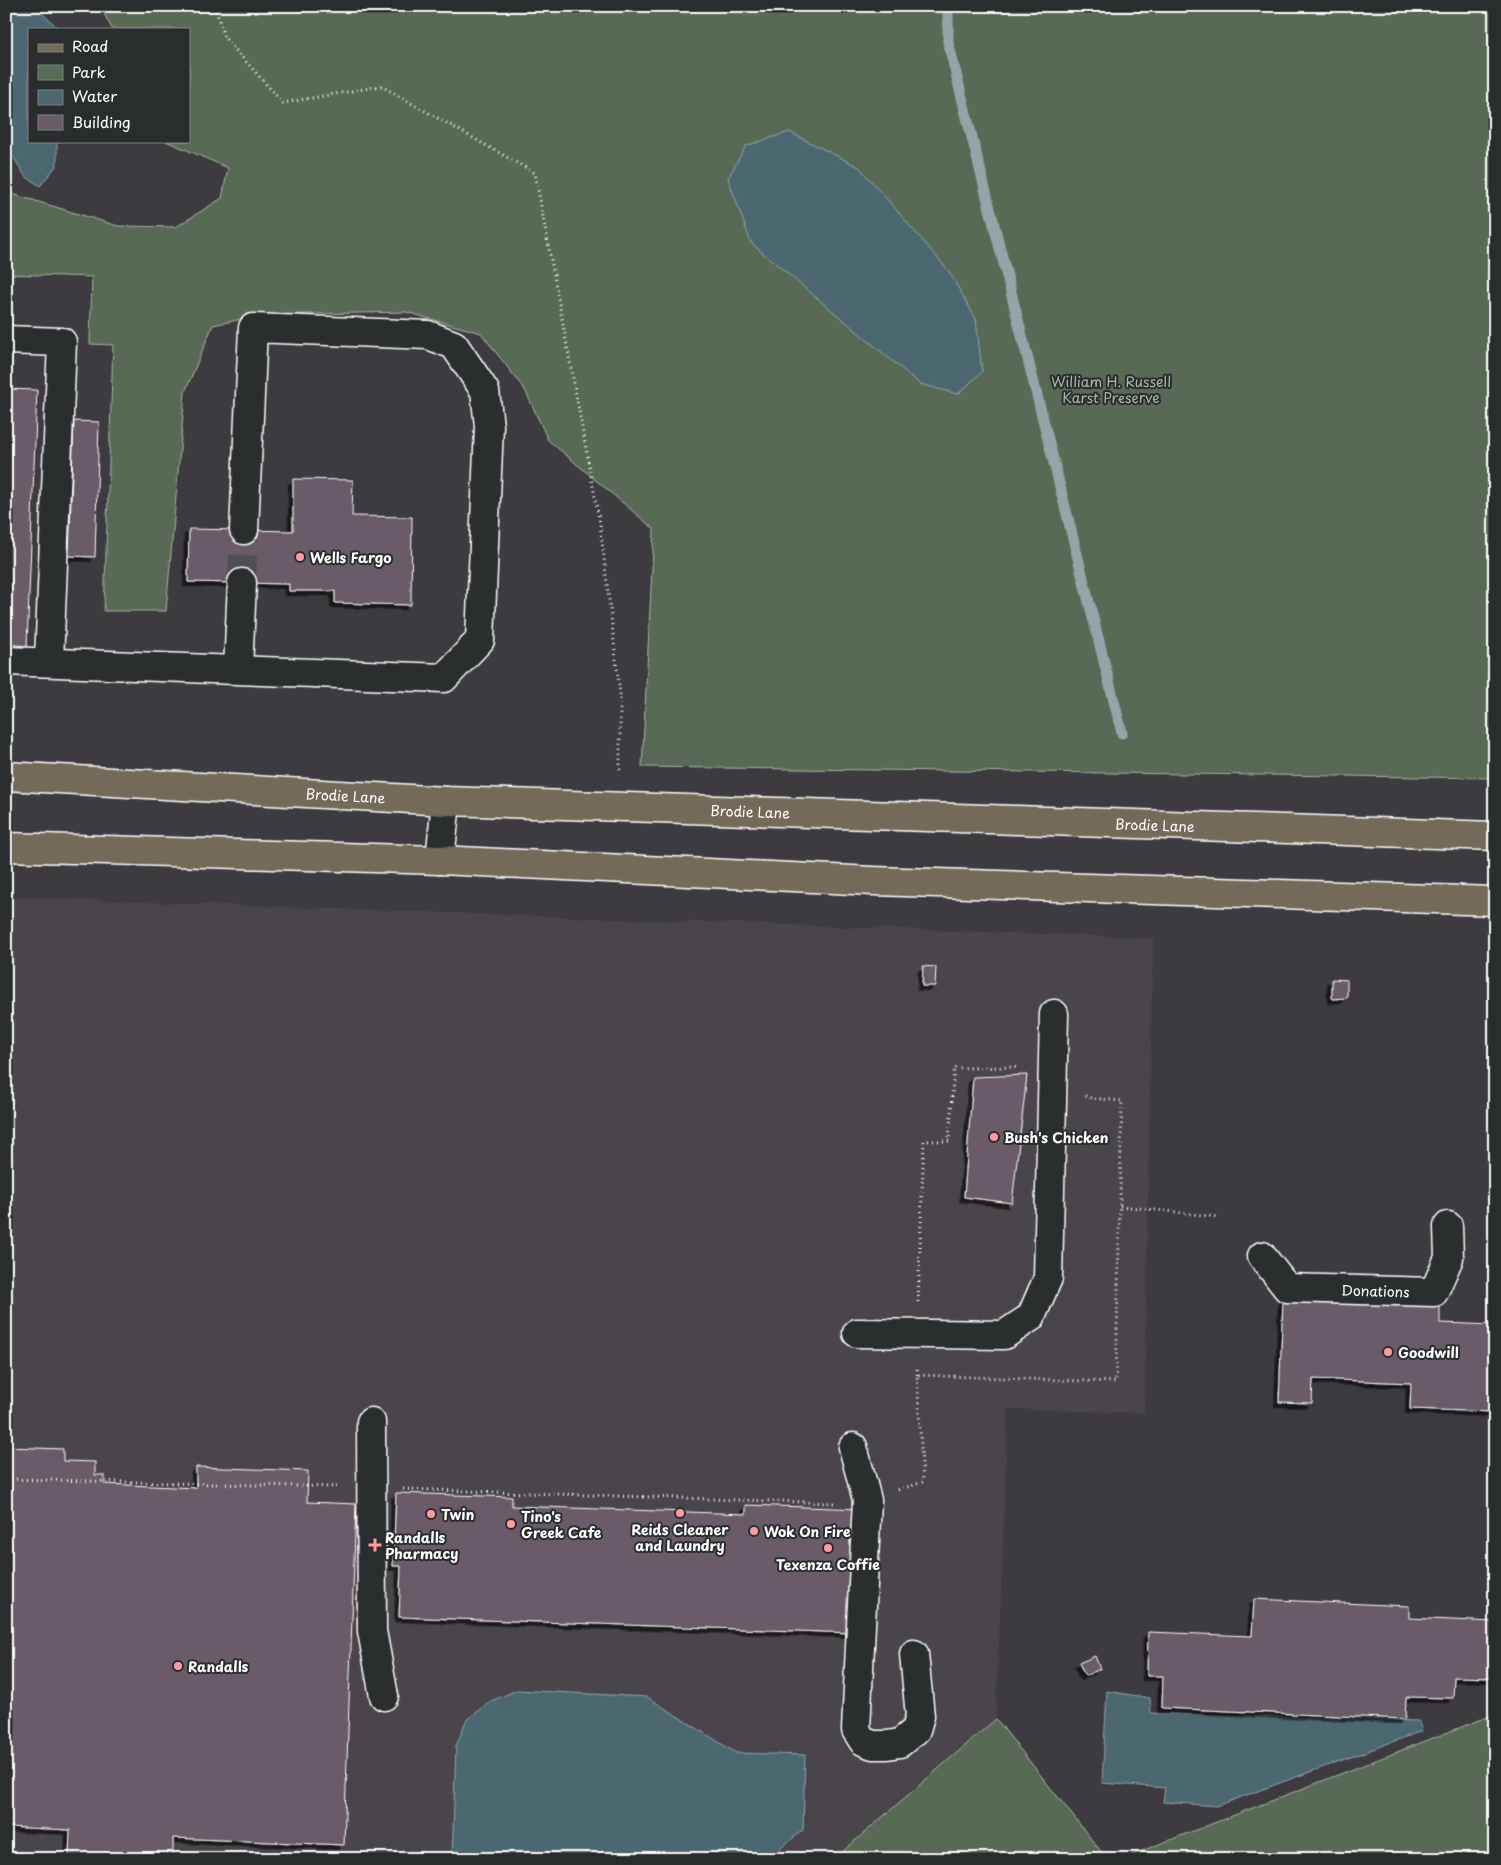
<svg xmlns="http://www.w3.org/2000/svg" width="1501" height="1865" viewBox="0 0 1501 1865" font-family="'Playpen Sans',sans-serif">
<defs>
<filter id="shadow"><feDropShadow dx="-4.5" dy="4.5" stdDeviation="0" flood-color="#0009"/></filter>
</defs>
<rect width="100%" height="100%" fill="#3d3b3f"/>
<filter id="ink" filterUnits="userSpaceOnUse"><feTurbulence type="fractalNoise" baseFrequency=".02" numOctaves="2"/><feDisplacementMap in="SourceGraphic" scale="10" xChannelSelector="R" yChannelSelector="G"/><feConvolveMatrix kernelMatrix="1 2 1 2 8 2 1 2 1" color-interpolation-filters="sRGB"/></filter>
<g filter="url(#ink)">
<polygon fill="#4a454b" points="6,897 1153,938 1144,1413 1008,1409 996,1719 834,1859 6,1859"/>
<g fill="#586b55" stroke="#acb5aa">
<polygon points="100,6 1495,6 1495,778 642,767 654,529 548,440 525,390 481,333 406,312 262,315 213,325 185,392 166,611 104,611 113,345 90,344 92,277 6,274 6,192 118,226 176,227 222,198 228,168 166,141 189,141 189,29 112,29"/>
<polygon points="1495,1714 1495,1859 1121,1859"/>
<polygon points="996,1719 1107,1859 834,1859"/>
</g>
<g fill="#4c6770" stroke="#94a4a9">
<polygon points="6,7 37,8 59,29 29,29 29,141 57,141 57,165 40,186 25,176 6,145"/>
<polygon points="789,132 859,167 948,270 976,319 982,372 958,394 920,384 751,243 728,178 746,146"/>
<polygon points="517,1690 647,1697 736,1753 805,1755 803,1830 767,1859 452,1859 456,1746 466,1721 491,1701"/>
<polygon points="1107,1691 1150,1698 1151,1713 1419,1721 1422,1731 1217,1806 1163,1802 1165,1788 1102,1783"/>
</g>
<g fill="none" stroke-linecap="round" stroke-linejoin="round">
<polyline stroke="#94a4a9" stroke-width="11" points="948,6 948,42 1122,733"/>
</g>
<g fill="#695b67" stroke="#fff" filter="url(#shadow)">
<polygon points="6,389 37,390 27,646 6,644"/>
<polygon points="74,421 99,422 95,557 69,556"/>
<polygon points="293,479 353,480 352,516 412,517 411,605 335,603 335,591 289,591 289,584 188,582 189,529 293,531"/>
<polygon points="923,966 936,967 935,986 922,986"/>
<polygon points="1332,979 1347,980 1347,998 1332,999"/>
<polygon points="1027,1075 1012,1203 964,1197 973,1077"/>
<polygon points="1336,1275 1394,1277 1394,1304 1440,1305 1440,1323 1495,1325 1495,1412 1410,1409 1411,1383 1313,1379 1312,1403 1279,1402 1283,1299 1336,1301"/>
<polygon points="6,1447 63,1449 63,1461 95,1462 95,1475 104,1475 104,1484 196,1488 196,1467 308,1471 307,1502 356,1504 344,1845 173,1838 173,1859 69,1859 70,1830 6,1827"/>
<polygon points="396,1493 512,1497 512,1506 746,1514 746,1505 862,1509 853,1633 399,1617 401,1566 393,1566"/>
<polygon points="1254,1599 1409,1606 1409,1618 1495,1622 1495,1678 1454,1677 1453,1698 1406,1697 1405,1719 1162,1708 1163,1676 1147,1676 1148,1632 1252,1636"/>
<polygon points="1095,1656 1100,1669 1085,1676 1079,1663"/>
</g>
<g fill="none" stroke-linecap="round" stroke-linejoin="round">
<polyline stroke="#504f52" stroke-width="28" stroke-dasharray="28 14" stroke-linecap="butt" points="242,583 244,530"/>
<defs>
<g id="minor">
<polyline points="6,340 62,342 49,662"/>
<polyline points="6,661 444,678 480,640 489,426 485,391 454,345 428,335 253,328 244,530"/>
<polyline points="238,669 242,583"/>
<polyline points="440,860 446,801"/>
<path id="s1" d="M 1262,1256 L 1287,1288 L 1434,1292 L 1449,1258 L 1448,1226"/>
<polyline points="857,1333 1004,1335 1031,1317 1048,1278 1054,1014"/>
<polyline points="371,1422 372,1631 384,1696"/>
<polyline points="853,1447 867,1500 856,1730 863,1741 873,1745 887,1745 900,1743 916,1730 920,1716 914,1654"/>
</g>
<g id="major">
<path id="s2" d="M 6,776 L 446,801 L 1495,836"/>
<polyline points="6,847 440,860 873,881 1495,901"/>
</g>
</defs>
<use href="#minor" stroke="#fff" stroke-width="31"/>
<use href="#major" stroke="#fff" stroke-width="31"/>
<g stroke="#fff" stroke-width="3" stroke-dasharray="1 4" stroke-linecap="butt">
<polyline points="215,6 224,37 283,103 381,86 535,173 600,524 620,693 620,773"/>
<polyline points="1120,1206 1219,1217"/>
<polyline points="918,1302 924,1141 949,1141 954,1068 1014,1067 1019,1069"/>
<polyline points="917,1375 917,1365"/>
<polyline points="6,1479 339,1487"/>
<polyline points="403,1489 834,1503"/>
<polyline points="898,1490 923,1482 917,1375 1116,1382 1122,1101 1091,1098 1085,1096"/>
</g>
<use href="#minor" stroke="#2a2d2e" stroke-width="28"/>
<use href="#major" stroke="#736b5a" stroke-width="28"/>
</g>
</g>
<g fill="#ff9aa2" stroke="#2a2d2e" stroke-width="2">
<circle cx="300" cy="557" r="5"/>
<circle cx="994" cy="1137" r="5"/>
<circle cx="1388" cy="1352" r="5"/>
<circle cx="680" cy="1513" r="5"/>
<circle cx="431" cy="1514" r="5"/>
<circle cx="511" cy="1524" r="5"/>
<circle cx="754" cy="1531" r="5"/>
<path d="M372.5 1537.5h5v5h5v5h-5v5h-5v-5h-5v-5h5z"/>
<circle cx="828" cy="1548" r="5"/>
<circle cx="178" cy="1666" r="5"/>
</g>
<g text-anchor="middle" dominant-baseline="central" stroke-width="4" stroke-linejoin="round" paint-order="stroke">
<g font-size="14" fill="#acb5aa" stroke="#2a2d2e">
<text x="1111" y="381">William H. Russell<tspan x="1111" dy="16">Karst Preserve</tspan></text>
</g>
<g font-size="14" font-weight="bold" fill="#fff" stroke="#2a2d2e" text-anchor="start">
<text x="310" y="557">Wells Fargo</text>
<text x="1004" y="1137">Bush's Chicken</text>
<text x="1398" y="1352">Goodwill</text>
<text x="441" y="1514">Twin</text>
<text x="521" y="1516">Tino's<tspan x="521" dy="16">Greek Cafe</tspan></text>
<text x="680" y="1529" text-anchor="middle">Reids Cleaner<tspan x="680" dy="16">and Laundry</tspan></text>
<text x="764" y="1531">Wok On Fire</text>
<text x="385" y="1537">Randalls<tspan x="385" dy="16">Pharmacy</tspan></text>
<text x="828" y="1564" text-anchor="middle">Texenza Coffie</text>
<text x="188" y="1666">Randalls</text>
</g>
<g font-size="14" fill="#fff" stroke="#2a2d2e">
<text stroke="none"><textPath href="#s2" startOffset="340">Brodie Lane</textPath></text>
<text stroke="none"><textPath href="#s2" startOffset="745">Brodie Lane</textPath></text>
<text stroke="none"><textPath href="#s2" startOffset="1150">Brodie Lane</textPath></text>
<text stroke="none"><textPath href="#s1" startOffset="129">Donations</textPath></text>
</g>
</g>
<rect width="1501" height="1865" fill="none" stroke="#2a2d2e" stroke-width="25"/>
<rect x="12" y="12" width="1476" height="1840" fill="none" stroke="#fff" stroke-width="2" filter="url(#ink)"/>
<rect x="28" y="28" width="162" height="115" fill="#2a2d2e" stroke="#7f8182"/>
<rect x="38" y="44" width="25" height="8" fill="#736b5a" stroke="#7f8182"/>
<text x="72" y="52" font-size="15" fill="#ffffff">Road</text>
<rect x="38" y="65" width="25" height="15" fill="#586b55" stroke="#7f8182"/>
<text x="72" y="78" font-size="15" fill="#ffffff">Park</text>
<rect x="38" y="90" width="25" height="15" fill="#4c6770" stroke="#7f8182"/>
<text x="72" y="102" font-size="15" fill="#ffffff">Water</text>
<rect x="38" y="115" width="25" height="15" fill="#695b67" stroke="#7f8182"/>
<text x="72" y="128" font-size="15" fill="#ffffff">Building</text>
</svg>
